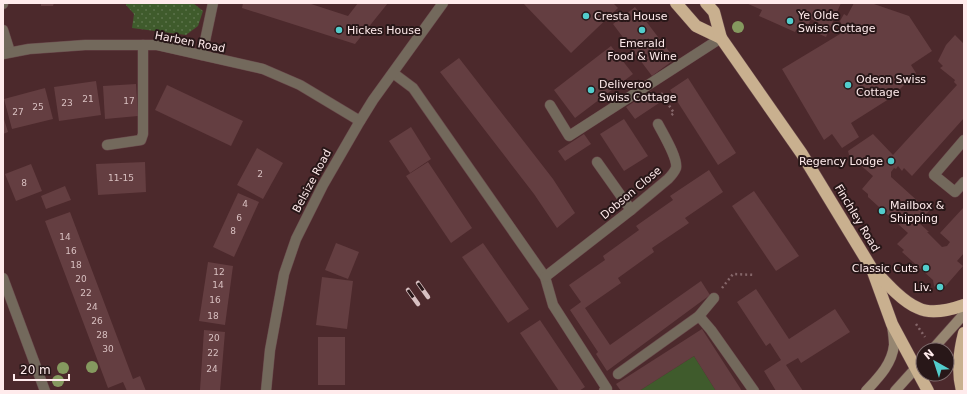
<svg xmlns="http://www.w3.org/2000/svg" width="967" height="394" viewBox="0 0 967 394" font-family="'DejaVu Sans',sans-serif">
<defs>
<pattern id="park-dots" width="8" height="8" patternUnits="userSpaceOnUse"><rect width="8" height="8" fill="#3f5b2c"/><path d="M2 2h.1M6 6h.1" fill="none" stroke="#5c734b" stroke-width="1.8" stroke-linecap="round"/></pattern>
</defs>
<rect width="100%" height="100%" fill="#4c292c"/>
<polygon fill="url(#park-dots)" points="126,3 193,3 203,11 198,26 186,35 132,28 134,14 126,5"/>
<polygon fill="#3f5b2c" points="694,356 716,391 639,391"/>
<g fill="#643e41">
<polygon points="41,3 54,3 53,6 41,6"/>
<polygon points="243,3 308,3 348,16 358,3 388,3 355,44 242,8"/>
<polygon points="523,3 613,3 618,8 571,53"/>
<polygon points="746,3 841,3 826,37 815,32 819,23 811,19 807,28 799,25 795,32 759,16 762,10"/>
<polygon points="854,3 871,3 909,16 932,51 911,65 916,73 892,97 851,123 859,137 842,148 832,134 824,140 782,69 845,31 840,21 844,14 847,16"/>
<polygon points="635,7 675,59 652,76 613,24"/>
<polygon points="955,35 964,44 964,118 912,176 904,168 902,171 898,166 896,169 894,168 891,172 891,177 921,204 925,202 929,204 930,208 929,211 918,222 929,232 927,232 942,247 947,246 950,242 940,233 964,207 964,253 957,261 963,266 943,289 939,290 934,286 933,280 902,252 904,250 897,244 908,233 868,197 868,194 862,189 873,176 849,155 848,151 873,134 893,155 957,85 954,82 955,80 940,68 943,66 938,61 946,45"/>
<polygon points="611,46 633,74 575,118 554,90"/>
<polygon points="459,58 553,179 575,213 557,228 534,194 440,72"/>
<polygon points="688,78 736,153 718,165 670,90"/>
<polygon points="96,81 101,115 59,121 54,87"/>
<polygon points="136,84 138,116 105,119 103,86"/>
<polygon points="167,85 243,121 231,146 155,110"/>
<polygon points="45,88 53,119 12,129 4,99"/>
<polygon points="651,91 659,103 635,119 626,107"/>
<polygon points="3,116 8,132 3,134"/>
<polygon points="624,119 648,156 624,171 600,134"/>
<polygon points="411,127 431,159 410,173 389,141"/>
<polygon points="584,134 591,144 565,161 558,151"/>
<polygon points="257,148 283,163 263,199 237,185"/>
<polygon points="145,162 146,192 98,195 96,164"/>
<polygon points="428,162 472,228 451,243 406,176"/>
<polygon points="31,164 42,191 16,201 5,174"/>
<polygon points="709,170 723,192 685,218 689,223 652,248 654,252 618,278 621,283 585,308 610,345 701,281 710,295 607,371 596,354 598,352 570,310 581,302 569,285 605,260 603,256 639,230 636,226 673,200 670,196"/>
<polygon points="65,186 71,200 46,209 41,196"/>
<polygon points="754,191 799,256 776,271 732,206"/>
<polygon points="238,193 259,202 234,257 213,247"/>
<polygon points="70,212 133,379 140,376 146,391 127,391 123,382 108,388 45,221"/>
<polygon points="336,243 359,252 348,279 325,270"/>
<polygon points="483,243 529,309 508,323 462,257"/>
<polygon points="208,262 233,266 225,325 199,321"/>
<polygon points="322,277 353,281 347,329 316,325"/>
<polygon points="756,289 789,339 835,309 850,332 801,363 798,358 786,365 803,391 776,391 764,371 781,360 770,343 766,346 737,302"/>
<polygon points="540,320 585,387 579,391 559,391 520,333"/>
<polygon points="702,329 742,391 716,391 694,356 639,391 621,391 616,384"/>
<polygon points="204,330 225,332 220,391 200,390"/>
<rect x="318" y="337" width="27" height="48"/>
</g>
<g fill="none" stroke-linecap="round" stroke-linejoin="round">
<defs>
<g id="lane">
<polyline points="3,4 3,3"/>
<polyline points="3,30 10,52"/>
<polyline points="202,55 213,3"/>
<polyline points="550,105 569,136 721,38"/>
<polyline points="964,140 934,175 955,192 964,182"/>
<polyline points="107,145 141,140 143,134 143,45"/>
<polyline points="597,162 631,210"/>
<polyline points="699,316 711,330 754,391"/>
<polyline points="618,374 699,316 714,298"/>
</g>
<g id="street">
<polyline points="3,54 29,49 85,45 157,45 263,69 300,85 360,121"/>
<polyline points="393,73 413,88 545,277 553,305 607,389 604,391"/>
<path d="M 545,277 L 631,210 L 668,179 C 671,176 674,173 676,168 C 678,158 663,134 658,124"/>
<polyline points="3,278 45,391"/>
<polyline points="266,391 270,350 284,274 296,239 323,185 360,121 373,100 443,3"/>
</g>
<g id="secondary">
<polyline points="932,350 964,314"/>
<path d="M 866,391 C 879,377 892,364 894,345 C 894,339 893,332 892,326"/>
<polyline points="895,391 923,360"/>
</g>
<g id="highway">
<polyline points="676,3 696,26 721,38 802,154 872,269 892,324 928,391"/>
<polyline points="706,3 714,12 721,38"/>
<path d="M 875,271 C 886,283 903,302 918,308 C 932,315 950,310 964,305"/>
<path d="M 962,391 C 957,370 959,353 964,333"/>
</g>
</defs>
<use href="#lane" stroke="#69484b" stroke-width="11"/>
<use href="#street" stroke="#69484b" stroke-width="11"/>
<use href="#secondary" stroke="#69484b" stroke-width="11"/>
<use href="#highway" stroke="#69484b" stroke-width="13"/>
<g stroke="#856669" stroke-width="2.5" stroke-dasharray="2 3" stroke-linecap="butt">
<polyline points="661,93 674,113 670,116"/>
<polyline points="722,288 733,274 755,275"/>
<polyline points="916,324 925,337"/>
</g>
<use href="#lane" stroke="#73695c" stroke-width="10"/>
<use href="#street" stroke="#73695c" stroke-width="10"/>
<use href="#secondary" stroke="#968671" stroke-width="10"/>
<use href="#highway" stroke="#c9b08f" stroke-width="12"/>
<defs>
<g id="rail">
<polyline points="418,283 428,297"/>
<polyline points="408,290 418,304"/>
</g>
</defs>
<use href="#rail" stroke="#d8c0c2" stroke-width="4.5"/>
<use href="#rail" stroke="#281718" stroke-width="3" stroke-dasharray="9" stroke-linecap="butt"/>
</g>
<g fill="#85995f">
<circle cx="738" cy="27" r="6"/>
<circle cx="92" cy="367" r="6"/>
<circle cx="63" cy="368" r="6"/>
<circle cx="58" cy="381" r="6"/>
</g>
<g fill="#52cdcc" stroke="#281718" stroke-width="1.5">
<circle cx="586" cy="16" r="4"/>
<circle cx="790" cy="21" r="4"/>
<circle cx="339" cy="30" r="4"/>
<circle cx="642" cy="30" r="4"/>
<circle cx="848" cy="85" r="4"/>
<circle cx="591" cy="90" r="4"/>
<circle cx="891" cy="161" r="4"/>
<circle cx="882" cy="211" r="4"/>
<circle cx="926" cy="268" r="4"/>
<circle cx="940" cy="287" r="4"/>
</g>
<g text-anchor="middle" dominant-baseline="central" stroke-width="4" stroke-linejoin="round" paint-order="stroke">
<g font-size="9" fill="#d8c0c1">
<text x="88" y="99">21</text>
<text x="129" y="101">17</text>
<text x="67" y="103">23</text>
<text x="38" y="107">25</text>
<text x="18" y="112">27</text>
<text x="260" y="174">2</text>
<text x="121" y="178">11-15</text>
<text x="24" y="183">8</text>
<text x="245" y="204">4</text>
<text x="239" y="218">6</text>
<text x="233" y="231">8</text>
<text x="65" y="237">14</text>
<text x="71" y="251">16</text>
<text x="76" y="265">18</text>
<text x="219" y="272">12</text>
<text x="81" y="279">20</text>
<text x="218" y="285">14</text>
<text x="86" y="293">22</text>
<text x="215" y="300">16</text>
<text x="92" y="307">24</text>
<text x="213" y="316">18</text>
<text x="97" y="321">26</text>
<text x="102" y="335">28</text>
<text x="214" y="338">20</text>
<text x="108" y="349">30</text>
<text x="213" y="353">22</text>
<text x="212" y="369">24</text>
</g>
<g font-size="11" fill="#ffebec" stroke="#281718" text-anchor="start">
<text x="798" y="15">Ye Olde<tspan x="798" dy="13">Swiss Cottage</tspan></text>
<text x="594" y="16">Cresta House</text>
<text x="347" y="30">Hickes House</text>
<text x="642" y="43" text-anchor="middle">Emerald<tspan x="642" dy="13">Food &amp; Wine</tspan></text>
<text x="856" y="79">Odeon Swiss<tspan x="856" dy="13">Cottage</tspan></text>
<text x="599" y="84">Deliveroo<tspan x="599" dy="13">Swiss Cottage</tspan></text>
<text x="883" y="161" text-anchor="end">Regency Lodge</text>
<text x="890" y="205">Mailbox &amp;<tspan x="890" dy="13">Shipping</tspan></text>
<text x="918" y="268" text-anchor="end">Classic Cuts</text>
<text x="932" y="287" text-anchor="end">Liv.</text>
</g>
<g font-size="11" fill="#ffebec" stroke="#281718">
<text transform="translate(190 42) rotate(11)">Harben Road</text>
<text transform="translate(312 181) rotate(-62)">Belsize Road</text>
<text transform="translate(631 193) rotate(-40)">Dobson Close</text>
<text transform="translate(857 218) rotate(59)">Finchley Road</text>
</g>
</g>
<rect width="967" height="394" fill="none" stroke="#ffebec" stroke-width="8"/>
<g transform="translate(935 362) rotate(321)"><circle r="19" fill="#281718" stroke="#7e6c6d"/>
<path d="M0-3L7 15L0 10L-7 15Z" fill="#52cdcc"/>
<text y="-6" font-size="11" font-weight="bold" text-anchor="middle" fill="#ffebec">N</text>
</g>
<path d="M14 374v6h55v-6" fill="none" stroke="#ffebec" stroke-width="2"/>
<text x="20" y="374" font-size="12" fill="#ffebec" stroke="#281718" stroke-width="3" paint-order="stroke">20 m</text>
</svg>
